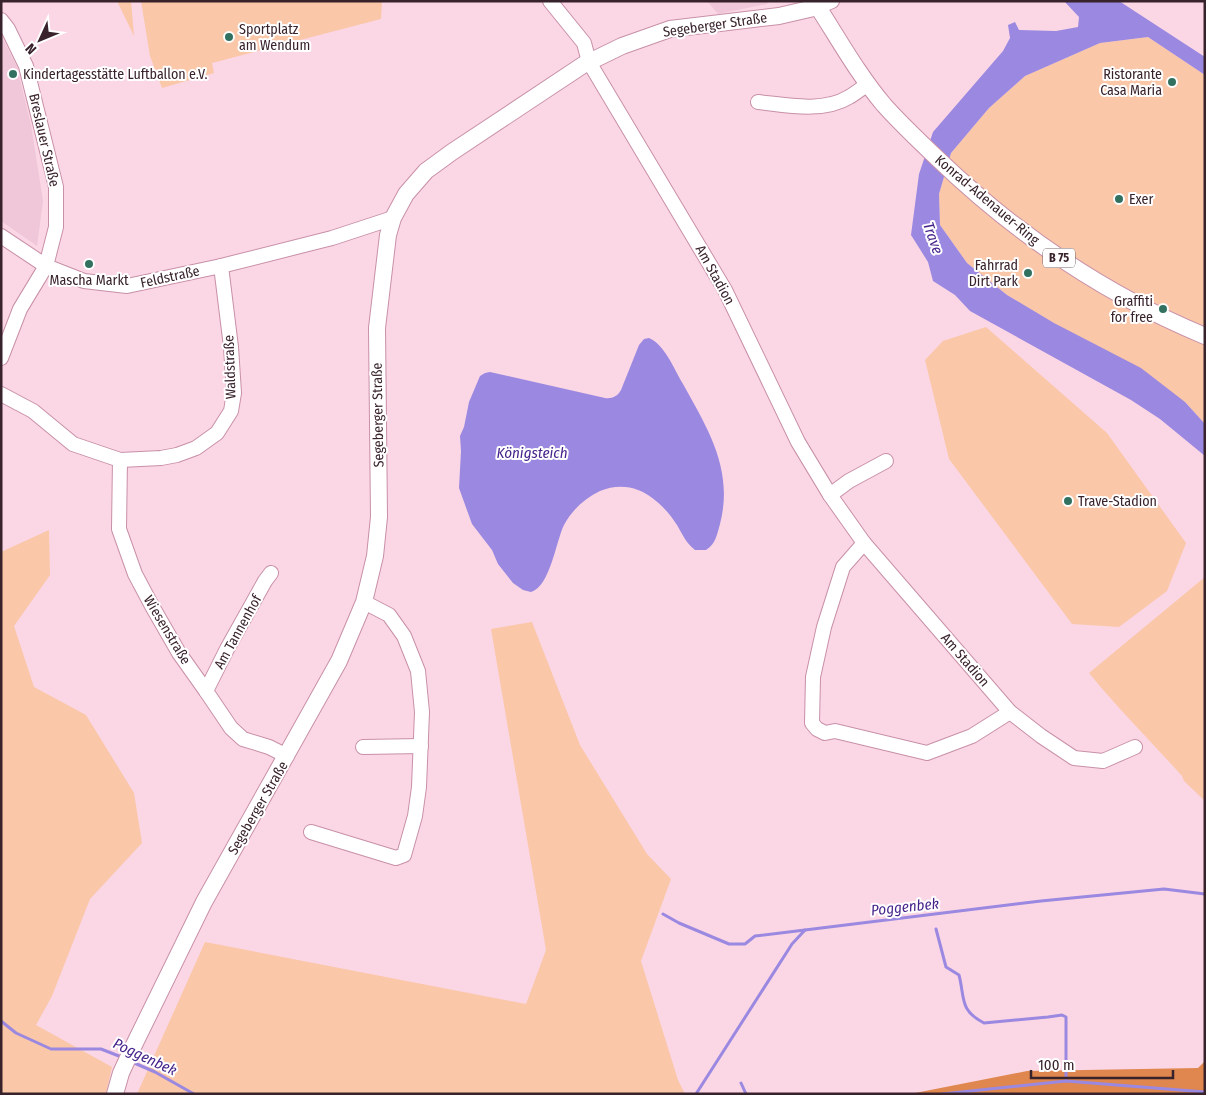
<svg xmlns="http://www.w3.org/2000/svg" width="1206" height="1095" viewBox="0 0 1206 1095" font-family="'Fira Sans Condensed',sans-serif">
<rect width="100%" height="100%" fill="#fbd7e5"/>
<g fill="#efc7d8">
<polygon points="707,1 769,1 767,4 718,14"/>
<polygon points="1,35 17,67 31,125 43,201 37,246 1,221"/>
</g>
<g fill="#fac7a8">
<polygon points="117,1 131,1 134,36"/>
<polygon points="141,1 382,1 381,19 212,63 214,73 162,88 150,56"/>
<polygon points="1148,37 1205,75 1205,424 1185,402 1007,295 967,263 940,225 939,194 951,153 989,108 1025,76 1100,43"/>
<polygon points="986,327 1107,433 1186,543 1167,591 1119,627 1072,624 949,459 925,360 943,341"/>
<polygon points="49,530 50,575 14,626 34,687 86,715 134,793 142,843 90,899 52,996 36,1025 112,1067 106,1094 1,1094 1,552"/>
<path d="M 1205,577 L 1205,801 L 1184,781 L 1182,776 C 1151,741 1118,709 1089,673 Z"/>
<polygon points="532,622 580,745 647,854 671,879 641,961 678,1080 685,1094 137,1094 205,942 526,1004 546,950 491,629"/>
</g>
<polygon fill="#df874f" points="1205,1061 1205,1094 910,1094 1027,1071 1198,1068"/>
<g fill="#9a88e1">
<polygon points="1064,1 1119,1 1205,57 1205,75 1148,37 1100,43 1025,76 989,108 951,153 939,194 940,225 967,263 1007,295 1054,323 1141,368 1185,402 1205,424 1205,456 1160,419 1131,400 970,311 955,295 933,281 928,262 911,235 919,174 933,132 1003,51 1010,38 1008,25 1015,22 1019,30 1056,31 1078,27 1079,17"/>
<path d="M 649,338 C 665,345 674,369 683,384 C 708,429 734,470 720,524 C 717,534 716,544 706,550 L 695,550 C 686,543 683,535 677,525 C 668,511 654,496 638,490 C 626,485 612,486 600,491 C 585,498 572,510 564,525 C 556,541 550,587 531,592 L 523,590 L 513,583 L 498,564 L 492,550 L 472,524 L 459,488 L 461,451 L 460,436 L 464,427 L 469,402 L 480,376 L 485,373 L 490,372 L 605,398 C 612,399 618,396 621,390 L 639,345 L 644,339 Z"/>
</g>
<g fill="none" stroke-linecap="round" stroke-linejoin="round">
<g stroke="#9a88e1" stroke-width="3">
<polyline points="663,914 679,923 729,944 745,944 755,936 805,930"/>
<path d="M 936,929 L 946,967 L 959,975 C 965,998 959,1010 984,1023 L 1048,1017 L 1062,1015 L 1066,1017 L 1066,1081"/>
<polyline points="1,1021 16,1033 51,1049 101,1049 124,1058"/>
<polyline points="132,1062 155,1072 194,1094"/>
<polyline points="741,1083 746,1094"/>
<polyline points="696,1094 792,944 805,930 1041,901 1164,889 1205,894"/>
<polyline points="942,1094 1066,1081 1205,1092"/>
</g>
<defs>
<g id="minor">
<polyline points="550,1 584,43 589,62 725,290 798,442 830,495 864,543 1010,712 1041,736 1074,758 1103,761 1135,747"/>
<polyline points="818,7 832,1"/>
<polyline points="1,20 8,29 26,66 56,187 56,227 46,266 20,309 1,358"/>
<path d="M 758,102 C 786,105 823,113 849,97 C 856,93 862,88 868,84"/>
<polyline points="1,236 46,266 84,281 127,286 221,266 332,238 393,218"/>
<polyline points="1,394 33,411 73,444 120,460 161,458 177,455 196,448 217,433 231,411 234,393 231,347 221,266"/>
<polyline points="120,460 119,529 135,574 152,606 179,653 206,691 231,728 243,739 269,747 287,756"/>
<polyline points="830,495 849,481 886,461"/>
<polyline points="864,543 843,567 824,627 813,677 812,723 817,729 825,733 835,731 927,753 972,736 1010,712"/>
<polyline points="206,691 227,649 265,581 271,573"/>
<polyline points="363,747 421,746"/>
<polyline points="311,832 396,858 404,855 415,816 419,787 422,712 418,671 404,636 389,615 364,602"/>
</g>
<g id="major">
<path d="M 814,1 C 837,36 857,73 884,105 C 901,124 919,141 938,159 C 1016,234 1104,294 1205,336"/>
<polyline points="115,1094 121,1073 133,1047 204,902 339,661 364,602 375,556 379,517 377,328 388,235 393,218 406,194 426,171 452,152 583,65 622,46 670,29 779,16 818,7"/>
</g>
</defs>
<use href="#minor" stroke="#c890a8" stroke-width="16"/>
<use href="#major" stroke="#c890a8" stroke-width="18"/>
<use href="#minor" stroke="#fff" stroke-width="14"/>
<use href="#major" stroke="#fff" stroke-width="16"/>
</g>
<g fill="#32715f" stroke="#fff" stroke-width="2">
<circle cx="229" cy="37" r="5"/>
<circle cx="13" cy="74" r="5"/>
<circle cx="1172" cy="82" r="5"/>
<circle cx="1119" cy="199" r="5"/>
<circle cx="89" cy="264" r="5"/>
<circle cx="1028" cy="273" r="5"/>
<circle cx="1163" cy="309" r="5"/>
<circle cx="1068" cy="501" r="5"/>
</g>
<g text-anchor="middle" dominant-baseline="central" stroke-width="4" stroke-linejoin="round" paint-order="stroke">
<rect fill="#fff" stroke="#74646b" stroke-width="1" x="1043" y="248.5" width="32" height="19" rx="4"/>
<g font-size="12" font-weight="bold" fill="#38222b">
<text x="1059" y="258">B 75</text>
</g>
<g font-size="14" fill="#38222b" stroke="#fff">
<text transform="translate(715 25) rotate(-8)">Segeberger Straße</text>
<text transform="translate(44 140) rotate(77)">Breslauer Straße</text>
<text transform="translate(987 200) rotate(40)">Konrad-Adenauer-Ring</text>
<text transform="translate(715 275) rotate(61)">Am Stadion</text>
<text transform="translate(170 277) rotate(-12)">Feldstraße</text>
<text transform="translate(230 367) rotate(-92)">Waldstraße</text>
<text transform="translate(378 415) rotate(-91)">Segeberger Straße</text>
<text transform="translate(167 630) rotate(59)">Wiesenstraße</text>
<text transform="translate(238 632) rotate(-61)">Am Tannenhof</text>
<text transform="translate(965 660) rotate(49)">Am Stadion</text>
<text transform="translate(258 808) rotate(-60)">Segeberger Straße</text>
</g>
<g font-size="14" fill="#38222b" stroke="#fff" text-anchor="start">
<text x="239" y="29">Sportplatz<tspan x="239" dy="16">am Wendum</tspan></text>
<text x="23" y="74">Kindertagesstätte Luftballon e.V.</text>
<text x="1162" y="74" text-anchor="end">Ristorante<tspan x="1162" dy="16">Casa Maria</tspan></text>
<text x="1129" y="199">Exer</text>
<text x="1018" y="265" text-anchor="end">Fahrrad<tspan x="1018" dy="16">Dirt Park</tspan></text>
<text x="89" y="280" text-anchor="middle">Mascha Markt</text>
<text x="1153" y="301" text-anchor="end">Graffiti<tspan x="1153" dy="16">for free</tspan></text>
<text x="1078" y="501">Trave-Stadion</text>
</g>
<g font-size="15" font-style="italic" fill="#46248b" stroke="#fff">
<text transform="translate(933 238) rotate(71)">Trave</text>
<text x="532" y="453">Königsteich</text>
<text transform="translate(905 907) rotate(-6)">Poggenbek</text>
<text transform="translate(145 1057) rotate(25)">Poggenbek</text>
</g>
</g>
<rect width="1206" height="1095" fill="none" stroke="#38222b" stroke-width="5"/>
<g transform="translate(40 40) rotate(226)" stroke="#ffffff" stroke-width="4" paint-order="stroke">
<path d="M0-4L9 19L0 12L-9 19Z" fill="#38222b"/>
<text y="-8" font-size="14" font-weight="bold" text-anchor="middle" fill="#38222b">N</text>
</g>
<path d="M1031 1070v8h142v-8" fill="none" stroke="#38222b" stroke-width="2.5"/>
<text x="1038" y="1070" font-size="15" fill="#38222b" stroke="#ffffff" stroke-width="4" paint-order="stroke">100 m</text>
</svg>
